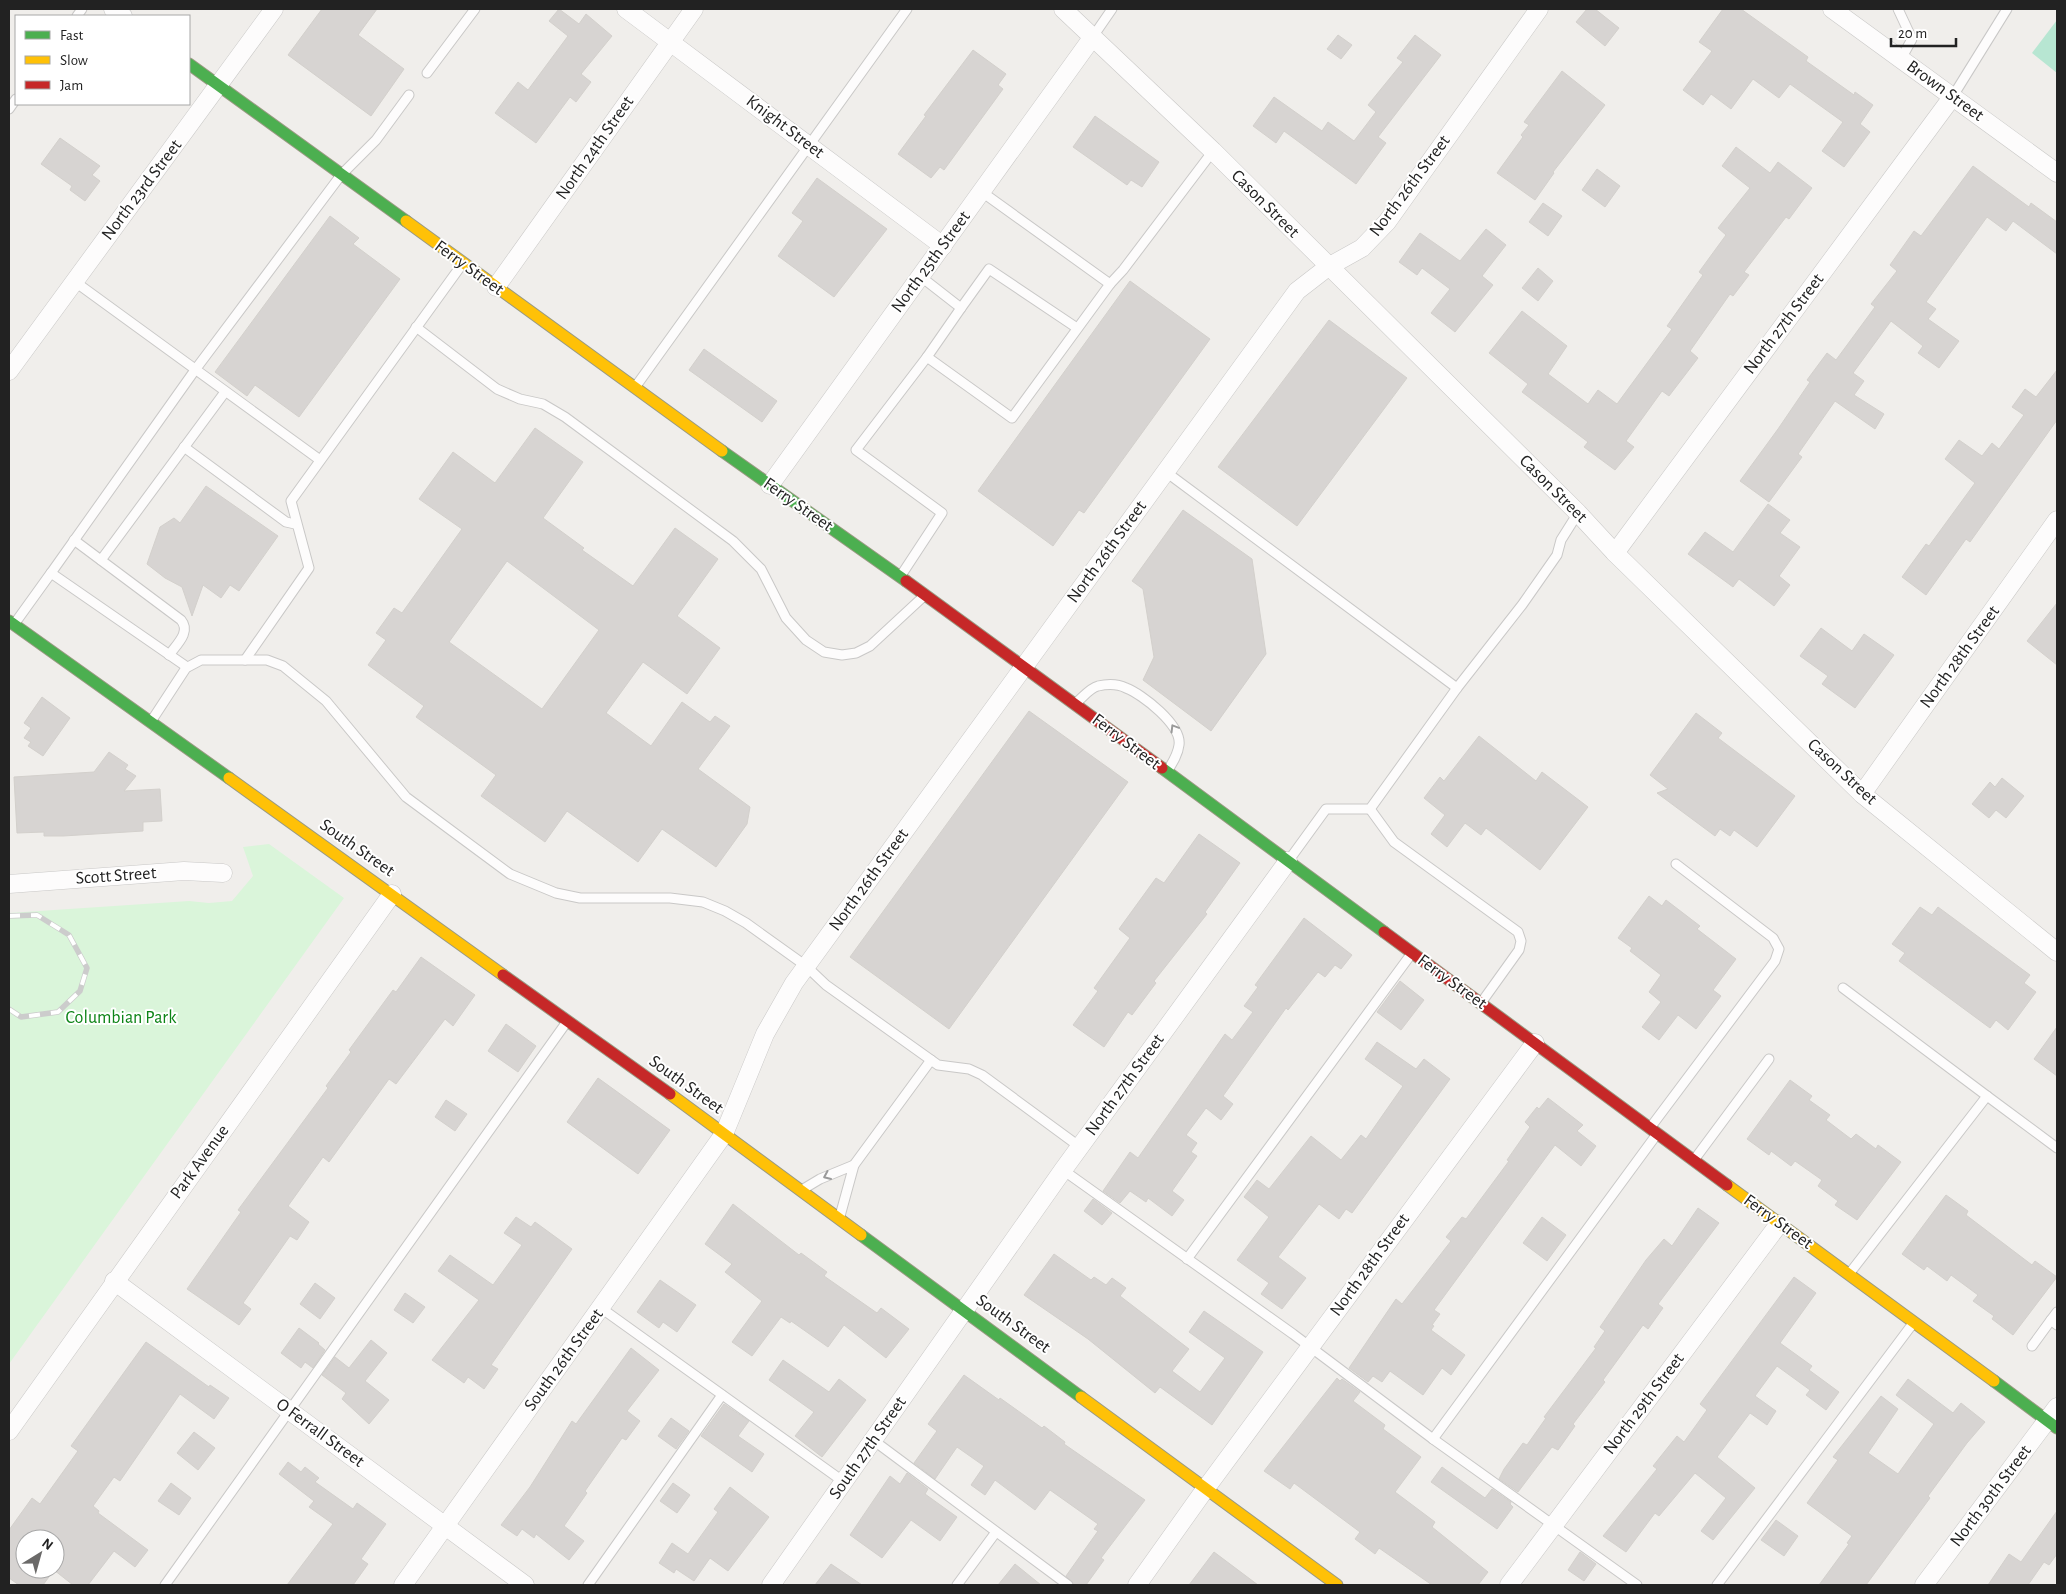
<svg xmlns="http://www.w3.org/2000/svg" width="2066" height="1594" viewBox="0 0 2066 1594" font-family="'Alegreya Sans',sans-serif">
<rect width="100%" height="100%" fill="#f0eeeb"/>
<polygon fill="#daf5da" points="269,844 344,898 9,1364 9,913 189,901 209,903 232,901 253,876 243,847"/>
<polygon fill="#b7e6d2" points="2057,20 2057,73 2032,53"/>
<g fill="#d7d4d2" stroke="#d3d0cc" fill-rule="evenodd">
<polygon points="322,9 377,9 358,35 404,69 371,116 288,55"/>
<polygon points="559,9 579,24 586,14 612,36 581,74 591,82 576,102 570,97 536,143 495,113 518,82 528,90 568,36 549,21"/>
<polygon points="1587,9 1595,9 1619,28 1605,46 1576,22"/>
<polygon points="1723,9 1741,9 1808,57 1806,61 1854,95 1855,92 1873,105 1860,124 1870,132 1844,167 1822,151 1843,122 1790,84 1779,98 1753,79 1731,109 1711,94 1703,105 1683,90 1712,51 1699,42"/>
<polygon points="1338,35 1352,45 1341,59 1327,49"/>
<polygon points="1415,35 1441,55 1378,137 1386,143 1356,184 1284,131 1276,143 1253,126 1274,97 1322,131 1328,122 1354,141 1376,112 1368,105 1403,62 1397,58"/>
<polygon points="973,50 1006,74 998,85 1003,89 944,170 940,167 931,178 898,154 926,116 924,115"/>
<polygon points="1562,71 1605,105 1553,172 1554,173 1535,200 1497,173 1523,137 1521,135 1529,125 1524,122"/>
<polygon points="1095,116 1159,162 1142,187 1131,180 1127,185 1073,147"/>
<polygon points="60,138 100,166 92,175 100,181 85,201 70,190 72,186 41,164"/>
<polygon points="1736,147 1770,173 1778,162 1812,188 1789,219 1786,217 1744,272 1749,275 1733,296 1730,294 1690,351 1698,358 1669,396 1662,391 1626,441 1634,447 1615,470 1584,447 1588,442 1522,392 1528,384 1489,353 1522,311 1567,346 1548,374 1588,404 1598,390 1617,404 1672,329 1667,326 1703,275 1699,272 1726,235 1718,228 1750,188 1722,166"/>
<polygon points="1973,166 2029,207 2031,203 2057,222 2057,254 2013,221 2006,231 1987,217 1926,302 1936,309 1928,319 1959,341 1939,368 1918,353 1923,346 1891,321 1853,373 1864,381 1854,395 1884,414 1875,429 1835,401 1798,454 1802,457 1769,502 1740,481 1778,429 1810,382 1807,380 1827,353 1836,360 1875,307 1871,304 1897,271 1890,265 1914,231 1921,236"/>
<polygon points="1597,169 1620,186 1605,207 1582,190"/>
<polygon points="817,178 887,229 834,297 778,256 803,221 792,213"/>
<polygon points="1543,203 1562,216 1548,236 1529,222"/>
<polygon points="330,216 359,238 353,244 400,279 299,417 255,385 247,396 215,372"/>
<polygon points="1486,229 1506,245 1482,276 1493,285 1455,332 1431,313 1450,289 1422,268 1417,275 1399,262 1420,233 1460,261"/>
<polygon points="1538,268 1553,281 1538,301 1522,288"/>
<polygon points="1130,281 1210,339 1084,513 1079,510 1053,546 978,491"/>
<polygon points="1329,320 1407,378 1297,526 1218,467"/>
<polygon points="704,349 777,401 762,422 689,370"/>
<polygon points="2057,370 2057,420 1970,542 1966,539 1926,595 1902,577 1926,544 1929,546 1975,483 1945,459 1959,440 1982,456 1992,443 1999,449 2024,415 2012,407 2025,389 2036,397"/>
<path d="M 535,428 L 583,462 L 543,518 L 584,548 L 582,550 L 633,586 L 675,528 L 718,559 L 677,616 L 720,648 L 687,694 L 643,662 L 606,713 L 651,746 L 682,702 L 710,722 L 715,716 L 730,726 L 698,769 L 750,807 L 747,824 L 716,867 L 662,829 L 638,862 L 567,811 L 545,842 L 481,796 L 496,775 L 416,717 L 424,706 L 368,665 L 386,640 L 376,633 L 394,608 L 402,613 L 462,529 L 419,499 L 453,452 L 495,483 ZM 507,561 L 599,630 L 542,709 L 449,642 Z"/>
<polygon points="206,486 278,536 239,591 230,585 221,598 203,585 192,616 182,587 165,578 147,564 160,527 174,518 180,523"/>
<polygon points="1768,504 1790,520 1780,533 1800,547 1779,576 1790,585 1774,606 1739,579 1733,587 1688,554 1705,532 1733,552"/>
<polygon points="1183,510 1252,559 1266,654 1211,731 1143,680 1154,657 1143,589 1132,581"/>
<polygon points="2057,603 2057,665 2027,641"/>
<polygon points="1821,628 1852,651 1864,634 1894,655 1855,708 1822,684 1828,676 1800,656"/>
<polygon points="42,697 70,718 43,756 28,746 31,742 24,738 31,728 24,723"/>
<polygon points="1029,711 1128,782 949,1029 850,957"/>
<polygon points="1696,713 1722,733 1718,738 1795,796 1757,847 1734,830 1730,836 1720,829 1715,836 1657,793 1668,789 1650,775"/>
<polygon points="1479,736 1536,781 1542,772 1588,807 1540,870 1486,828 1481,835 1465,823 1447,847 1431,834 1445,815 1424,798 1440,777 1444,781"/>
<polygon points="109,752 128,765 125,769 136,776 124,791 160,789 162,821 143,822 143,831 63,836 44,836 44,832 17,833 14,777 94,772"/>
<polygon points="2002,778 2024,796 2006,818 1996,810 1989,818 1972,804 1990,782 1995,787"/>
<polygon points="1199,834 1240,863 1205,912 1207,914 1154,981 1156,983 1132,1015 1128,1012 1104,1047 1073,1025 1098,991 1094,988 1130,938 1119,929 1156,878 1164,883"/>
<polygon points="1649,896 1662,906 1666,900 1700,926 1697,929 1736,959 1713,990 1721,996 1696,1029 1678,1015 1659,1040 1642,1027 1661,1002 1649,992 1661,975 1630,951 1632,948 1618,938"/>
<polygon points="1920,907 1932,915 1938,907 2030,975 2024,983 2036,992 2008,1030 1996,1020 1990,1028 1899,961 1905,953 1892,944"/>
<polygon points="1304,918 1352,955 1341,969 1335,965 1325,977 1318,972 1288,1010 1286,1008 1223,1096 1233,1104 1221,1120 1206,1108 1186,1135 1197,1143 1191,1152 1197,1156 1172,1191 1184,1200 1172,1216 1148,1198 1146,1202 1130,1191 1120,1203 1103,1191 1130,1152 1138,1158 1225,1034 1232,1040 1253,1012 1244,1006 1258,987 1255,985"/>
<polygon points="421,957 475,995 453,1026 445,1019 396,1084 389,1079 329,1162 323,1157 288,1206 309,1222 297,1240 290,1236 243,1303 251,1309 239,1325 187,1289 241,1212 238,1210 328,1088 326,1086 351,1052 349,1050 393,990 396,992"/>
<polygon points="1400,981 1424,1000 1401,1030 1377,1012"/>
<polygon points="506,1024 536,1046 518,1072 488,1051"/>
<polygon points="2057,1027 2057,1076 2034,1059"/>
<polygon points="1377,1042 1416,1069 1424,1059 1450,1079 1352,1213 1346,1209 1339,1219 1319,1204 1278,1257 1306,1278 1282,1309 1261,1294 1269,1283 1237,1260 1269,1217 1244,1197 1257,1180 1269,1189 1311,1136 1341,1160 1361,1135 1366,1139 1403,1086 1365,1059"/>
<polygon points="598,1078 670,1130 638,1174 567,1122"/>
<polygon points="1790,1080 1812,1096 1809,1100 1830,1115 1826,1120 1851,1139 1856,1134 1876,1149 1878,1145 1901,1162 1857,1220 1835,1205 1838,1201 1818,1186 1822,1180 1795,1161 1791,1166 1771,1151 1769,1155 1747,1139"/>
<polygon points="1548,1098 1583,1125 1577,1131 1596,1146 1581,1166 1555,1145 1434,1310 1440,1314 1432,1325 1434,1326 1431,1330 1465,1355 1451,1375 1442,1368 1423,1395 1390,1371 1382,1382 1373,1376 1368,1382 1349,1368 1396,1299 1402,1304 1451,1241 1446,1237 1462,1217 1466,1219 1509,1161 1507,1160 1530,1127 1525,1122 1537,1107 1539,1109"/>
<polygon points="446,1100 467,1114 455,1131 435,1117"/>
<polygon points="1946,1195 1968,1211 1966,1215 2032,1265 2035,1261 2057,1277 2013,1335 1992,1319 1994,1316 1973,1301 1978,1295 1951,1275 1947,1281 1927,1266 1924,1270 1902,1254"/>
<polygon points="1093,1199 1112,1213 1102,1225 1084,1211"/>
<polygon points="733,1204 799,1255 801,1253 827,1272 824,1276 877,1313 881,1308 909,1329 886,1358 844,1325 828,1347 791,1321 790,1323 781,1317 752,1356 732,1342 762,1301 725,1272 732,1264 705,1244"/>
<polygon points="1698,1208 1719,1223 1658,1304 1663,1308 1648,1329 1643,1325 1603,1380 1605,1382 1573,1424 1575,1426 1558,1450 1552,1447 1518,1492 1499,1479 1504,1469 1523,1443 1527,1445 1546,1418 1544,1417 1596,1348 1594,1347 1605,1331 1600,1327 1646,1260 1664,1239 1672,1246"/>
<polygon points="516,1217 531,1227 535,1222 572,1249 491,1365 498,1369 484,1389 468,1377 464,1383 432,1360 479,1300 438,1271 450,1255 493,1285 522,1245 504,1233"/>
<polygon points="1542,1217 1566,1235 1547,1261 1523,1243"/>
<polygon points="1054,1254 1091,1280 1094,1277 1106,1285 1112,1278 1126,1288 1120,1296 1189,1349 1172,1371 1200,1392 1225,1358 1189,1332 1204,1311 1263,1352 1212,1425 1160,1387 1155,1393 1088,1339 1024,1295"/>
<polygon points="1794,1277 1816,1293 1780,1343 1812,1366 1809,1370 1839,1392 1826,1410 1806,1395 1810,1390 1777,1366 1755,1396 1776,1411 1767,1425 1750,1413 1717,1457 1755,1488 1713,1540 1701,1531 1726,1498 1695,1473 1659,1516 1655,1513 1626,1552 1603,1536 1657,1469 1653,1466 1677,1436 1684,1442 1707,1410 1700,1404"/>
<polygon points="660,1280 696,1305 677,1332 663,1322 659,1328 637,1312"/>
<polygon points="315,1283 335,1298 320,1319 300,1304"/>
<polygon points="405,1293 425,1307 413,1323 394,1310"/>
<polygon points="299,1328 319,1343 318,1344 325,1350 313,1368 305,1362 301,1368 281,1353"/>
<polygon points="371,1340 387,1353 365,1381 389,1400 369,1424 342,1399 346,1393 322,1375 335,1357 349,1368"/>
<path d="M 146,1342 L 209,1387 L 210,1385 L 229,1398 L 214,1419 L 180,1394 L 120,1481 L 114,1477 L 93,1506 L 99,1511 L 98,1513 L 148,1550 L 135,1567 L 114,1551 L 88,1585 L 73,1585 L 54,1570 L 43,1585 L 19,1585 L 9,1578 L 9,1530 L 32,1498 L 40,1504 L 78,1451 L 71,1446 ZM 25,1539 L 55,1539 L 55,1569 L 25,1569 Z"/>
<polygon points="631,1348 659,1370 627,1411 640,1421 626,1440 622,1438 585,1491 587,1493 564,1526 584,1541 569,1560 536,1534 534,1538 522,1529 517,1536 501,1525 530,1487 572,1421 576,1424"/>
<polygon points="783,1360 829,1392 839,1379 866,1400 822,1457 795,1436 814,1412 769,1380"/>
<polygon points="964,1375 999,1400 1000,1398 1042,1428 1044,1426 1065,1442 1064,1444 1145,1500 1101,1558 1104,1560 1086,1585 1074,1585 1066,1576 1098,1531 1094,1529 1098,1524 1050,1490 1035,1510 995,1480 985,1495 971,1485 984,1466 957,1447 935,1479 914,1463 937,1431 928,1424"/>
<polygon points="1337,1378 1340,1381 1342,1379 1360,1392 1353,1401 1385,1425 1383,1429 1421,1457 1395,1492 1435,1522 1432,1527 1488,1572 1478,1585 1432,1585 1379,1548 1375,1554 1355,1539 1360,1532 1294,1483 1290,1489 1264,1471"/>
<polygon points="1908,1379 1953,1413 1961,1403 1985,1422 1967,1443 1928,1496 1930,1498 1866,1585 1819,1585 1849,1544 1847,1543 1852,1536 1807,1503 1838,1460 1833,1457 1881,1396 1898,1409 1868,1453 1898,1474 1934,1424 1896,1395"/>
<polygon points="724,1404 749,1421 738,1436 764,1454 752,1472 701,1436"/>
<polygon points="671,1418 689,1431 676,1449 658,1436"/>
<polygon points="194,1432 215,1448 198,1470 177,1453"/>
<polygon points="288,1462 301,1472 305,1467 319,1478 315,1482 353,1509 357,1503 386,1524 361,1559 368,1564 353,1585 287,1585 333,1524 309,1507 314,1501 279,1474"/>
<polygon points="1442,1467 1485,1498 1492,1489 1511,1502 1510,1504 1513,1507 1497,1529 1431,1482"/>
<polygon points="907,1473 928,1489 925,1494 957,1517 940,1541 911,1520 882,1558 850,1535 890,1476 900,1484"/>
<polygon points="171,1483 191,1498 179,1515 158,1501"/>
<polygon points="673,1483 690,1495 677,1513 660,1501"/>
<polygon points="730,1487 769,1517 728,1571 710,1558 694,1581 676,1569 674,1573 659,1563 672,1543 688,1554 718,1512 714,1509"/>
<polygon points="2057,1511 2057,1554 2049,1565 2044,1562 2028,1585 1988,1585 2009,1554 2021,1562"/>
<polygon points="1776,1520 1798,1536 1784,1556 1761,1540"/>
<polygon points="1214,1552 1258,1585 1189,1585"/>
<polygon points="1580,1552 1596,1564 1584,1581 1568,1570"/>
<polygon points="831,1564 862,1585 815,1585"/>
<polygon points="1015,1564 1041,1585 998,1585"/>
</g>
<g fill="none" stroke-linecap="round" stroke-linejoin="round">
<defs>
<g id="lane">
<polyline points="1898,9 1912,39 1901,59"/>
<polyline points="77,16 82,9"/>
<polyline points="1092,38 1112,9"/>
<polyline points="427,73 475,9"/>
<polyline points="1953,96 2007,9"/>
<polyline points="9,109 16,99"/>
<polyline points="920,276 961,308 927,357 1012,418 1110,284 982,192"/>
<polyline points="74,281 320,460"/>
<polyline points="1110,284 1123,270 1213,151"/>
<polyline points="961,308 989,269 1077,328"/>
<polyline points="416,327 497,389 520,399 543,404 565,417 733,541 761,569 786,618 806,640 824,652 842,655 856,653 870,646 924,596"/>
<polyline points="636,386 907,9"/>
<polyline points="184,447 286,522 295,524"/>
<polyline points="1166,472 1457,688"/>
<path d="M 74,540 L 181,620 C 191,632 177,644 169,655"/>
<polyline points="101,560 225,392"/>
<polyline points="51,573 195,370 341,175 376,140 409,95"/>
<polyline points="900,577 942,513 856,450 927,357"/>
<polyline points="15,623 51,573 187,667"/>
<polyline points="245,660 309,568 291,501 463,263"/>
<path d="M 1077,702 C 1083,697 1090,688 1098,686 C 1107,684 1118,684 1126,688 C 1142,694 1182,725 1179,745 C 1178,754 1173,762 1168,770"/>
<polyline points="152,720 186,668 201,660 267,660 283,666 326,701 406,797 510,874 556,893 580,898 670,898 703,902 725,911 746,923 806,966 826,985 938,1065 969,1069 982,1075 1080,1147"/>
<polyline points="1370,809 1394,842 1518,932 1521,941 1519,950 1481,1003"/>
<polyline points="1289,860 1326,809 1370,809 1457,688 1522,605 1557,555 1561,540 1578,513"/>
<polyline points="1843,988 1987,1096 1849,1274"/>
<polyline points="1987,1096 2057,1148"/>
<polyline points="1650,1128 1775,961 1779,949 1773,938 1676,864"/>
<polyline points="1694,1160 1769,1059"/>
<polyline points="854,1165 931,1060"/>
<polyline points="1063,1170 1293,1334 1433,1439 1637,1585"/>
<polyline points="805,1188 820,1179 854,1165 840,1216"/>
<polyline points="1187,1259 1412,953"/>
<polyline points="601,1308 844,1482"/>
<polyline points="2057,1312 2051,1320 2057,1325"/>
<polyline points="2032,1346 2051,1320"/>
<polyline points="1433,1439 1657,1134"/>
<polyline points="873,1440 1068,1585"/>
<polyline points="165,1585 566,1023"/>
<polyline points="588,1585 722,1395"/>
<polyline points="957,1585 996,1532"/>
<polyline points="1717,1585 1914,1322"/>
</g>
<g id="street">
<polyline points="113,9 123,16"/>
<polyline points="626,9 943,246"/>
<polyline points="1063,9 1213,151 1578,513 1615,553 1862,794 2057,952"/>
<polyline points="1832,9 2057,173"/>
<polyline points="496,287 694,9"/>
<polyline points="9,371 274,9"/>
<polyline points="770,485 1092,38"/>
<polyline points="1615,553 1953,96"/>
<polyline points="1862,794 2057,520"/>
<polyline points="9,884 184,871 223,873"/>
<polyline points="114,1281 525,1585"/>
<polyline points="9,1431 392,894"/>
<polyline points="403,1585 724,1134 765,1034 794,983 1297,291 1328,267 1362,248 1387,222 1539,9"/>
<polyline points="771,1585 1063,1170 1288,861"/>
<polyline points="1137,1585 1206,1488 1535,1043"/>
<polyline points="1509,1585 1779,1224"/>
<polyline points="1924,1585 2057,1407"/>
</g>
<g id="fast">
<polyline points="189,64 406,221"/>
<polyline points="722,451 906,581"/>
<polyline points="9,621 229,778"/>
<polyline points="1162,768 1384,932"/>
<polyline points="861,1235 1081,1397"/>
<polyline points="1994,1381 2057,1428"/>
</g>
<g id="slow">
<polyline points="406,221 722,451"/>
<polyline points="229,778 503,975"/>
<polyline points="670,1094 861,1235"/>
<polyline points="1727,1185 1994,1381"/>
<polyline points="1081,1397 1337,1585"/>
</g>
<g id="jam">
<polyline points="906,581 1162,768"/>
<polyline points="1384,932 1727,1185"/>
<polyline points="503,975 670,1094"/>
</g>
</defs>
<use href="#lane" stroke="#c9c8c7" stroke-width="11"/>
<use href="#street" stroke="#c9c8c7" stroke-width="19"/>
<use href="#fast" stroke="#999a82" stroke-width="13"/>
<use href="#slow" stroke="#999a82" stroke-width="13"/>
<use href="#jam" stroke="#999a82" stroke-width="13"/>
<use href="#lane" stroke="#fdfcfc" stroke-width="9"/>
<use href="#street" stroke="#fdfcfc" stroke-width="18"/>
<use href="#fast" stroke="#4caf50" stroke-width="11"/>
<use href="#slow" stroke="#ffc107" stroke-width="11"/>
<use href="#jam" stroke="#c62828" stroke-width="11"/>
<defs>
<polyline id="rail" points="9,916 37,915 69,935 87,968 80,991 58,1012 21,1017 9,1009"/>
</defs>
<use href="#rail" stroke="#ccc" stroke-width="5.5"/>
<use href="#rail" stroke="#fff" stroke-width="4" stroke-dasharray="11" stroke-linecap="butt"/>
</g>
<defs><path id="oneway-chevron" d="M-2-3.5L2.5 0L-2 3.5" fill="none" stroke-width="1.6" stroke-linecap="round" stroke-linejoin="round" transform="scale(1.25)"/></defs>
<g stroke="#9a9a9a">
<use href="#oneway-chevron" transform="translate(1174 728) rotate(-121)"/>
<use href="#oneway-chevron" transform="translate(827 1176) rotate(156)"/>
</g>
<g text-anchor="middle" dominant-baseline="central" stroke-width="4" stroke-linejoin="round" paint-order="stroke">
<g font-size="18" fill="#222" stroke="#fff">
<text transform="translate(1945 91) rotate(36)">Brown Street</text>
<text transform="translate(785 127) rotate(37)">Knight Street</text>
<text transform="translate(595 148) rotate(-55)">North 24th Street</text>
<text transform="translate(1410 186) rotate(-53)">North 26th Street</text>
<text transform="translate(142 190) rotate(-53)">North 23rd Street</text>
<text transform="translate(1265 204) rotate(45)">Cason Street</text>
<text transform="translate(931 262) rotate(-54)">North 25th Street</text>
<text transform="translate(469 268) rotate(36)">Ferry Street</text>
<text transform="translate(1784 324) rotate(-53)">North 27th Street</text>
<text transform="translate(1553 489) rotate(45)">Cason Street</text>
<text transform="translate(798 505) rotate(35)">Ferry Street</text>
<text transform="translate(1107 552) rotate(-54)">North 26th Street</text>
<text transform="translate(1960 657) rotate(-54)">North 28th Street</text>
<text transform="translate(1126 742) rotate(37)">Ferry Street</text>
<text transform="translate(1842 772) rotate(43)">Cason Street</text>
<text transform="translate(357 848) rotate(35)">South Street</text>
<text transform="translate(116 876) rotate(-4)">Scott Street</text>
<text transform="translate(869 880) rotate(-54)">North 26th Street</text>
<text transform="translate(1452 982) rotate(36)">Ferry Street</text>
<text transform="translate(686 1085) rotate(36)">South Street</text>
<text transform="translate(1125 1085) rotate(-54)">North 27th Street</text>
<text transform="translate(200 1162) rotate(-54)">Park Avenue</text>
<text transform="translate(1778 1222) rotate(36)">Ferry Street</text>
<text transform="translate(1370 1265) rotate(-54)">North 28th Street</text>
<text transform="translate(1013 1324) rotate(36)">South Street</text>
<text transform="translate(564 1360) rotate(-54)">South 26th Street</text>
<text transform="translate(1644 1404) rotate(-53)">North 29th Street</text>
<text transform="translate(320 1433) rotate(36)">O Ferrall Street</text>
<text transform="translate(868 1448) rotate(-55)">South 27th Street</text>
<text transform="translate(1991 1496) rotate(-53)">North 30th Street</text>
</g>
<g font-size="18" fill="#0c8416" stroke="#fff">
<text x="121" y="1018">Columbian Park</text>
</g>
</g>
<rect width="2066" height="1594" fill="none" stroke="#222222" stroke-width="20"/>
<rect x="15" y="15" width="175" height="90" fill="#ffffff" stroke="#a7a7a7"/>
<rect x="25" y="31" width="25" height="8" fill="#4caf50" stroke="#a7a7a7"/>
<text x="60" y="40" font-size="15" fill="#222222">Fast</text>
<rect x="25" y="56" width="25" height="8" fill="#ffc107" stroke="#a7a7a7"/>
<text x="60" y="65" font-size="15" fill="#222222">Slow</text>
<rect x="25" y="81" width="25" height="8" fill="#c62828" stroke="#a7a7a7"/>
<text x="60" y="90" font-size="15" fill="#222222">Jam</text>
<g transform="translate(40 1554) rotate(37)"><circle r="24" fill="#ffffff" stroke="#a7a7a7"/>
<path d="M0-4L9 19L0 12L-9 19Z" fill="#6a6968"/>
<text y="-8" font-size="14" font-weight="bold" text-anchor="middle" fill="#222222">N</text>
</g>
<path d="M1891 38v8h65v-8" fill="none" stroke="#222222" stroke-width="2.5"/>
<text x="1898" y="38" font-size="15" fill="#222222" stroke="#ffffff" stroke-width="4" paint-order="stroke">20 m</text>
</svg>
